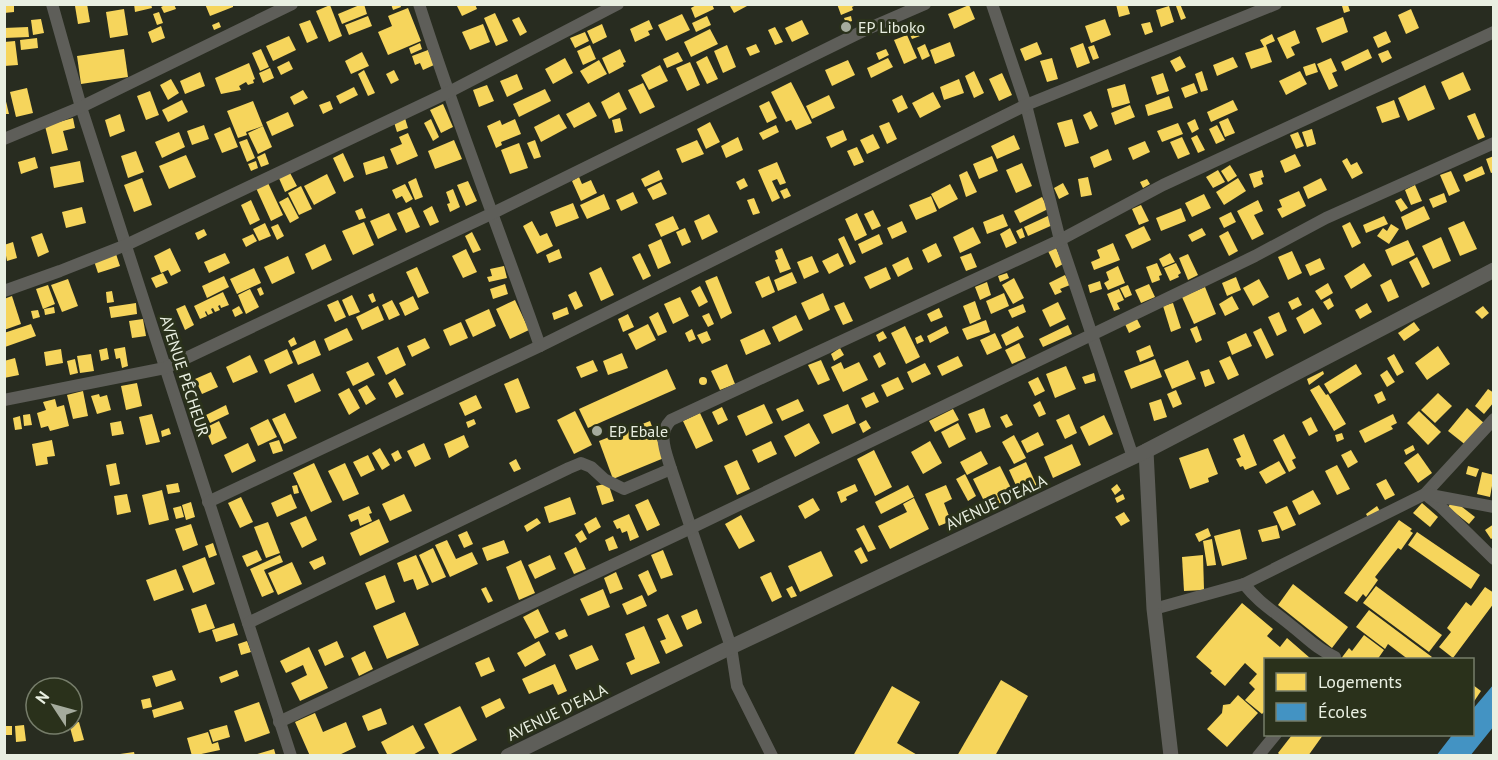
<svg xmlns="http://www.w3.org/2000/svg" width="1498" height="760" viewBox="0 0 1498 760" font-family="'PT Sans',sans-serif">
<rect width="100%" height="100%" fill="#282c20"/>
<g fill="#f6d55c">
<polygon points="4,4 14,4 14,12 4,13"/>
<polygon points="82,4 87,4 90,22 78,24 75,6"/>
<polygon points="134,4 151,4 152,8 135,12"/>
<polygon points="167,4 174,4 176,9 164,13 161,7"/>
<polygon points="205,4 233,4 233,7 210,16"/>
<polygon points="362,4 364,4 367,14 342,24 338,14"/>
<polygon points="391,4 400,4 401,7 393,10"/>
<polygon points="456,4 475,4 477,9 462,16"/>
<polygon points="698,4 712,4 714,9 695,18 691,8"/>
<polygon points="734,4 746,4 747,6 734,13 730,6"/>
<polygon points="837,4 858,4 852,7 853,10 841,15"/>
<polygon points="1116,4 1127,4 1130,14 1119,17"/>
<polygon points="1180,4 1186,18 1181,20 1176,6"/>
<polygon points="330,5 342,36 329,42 316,11"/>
<polygon points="969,5 975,19 954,29 948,14"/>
<polygon points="1348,5 1350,11 1344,13 1342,6"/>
<polygon points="1169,6 1174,22 1161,27 1156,10"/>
<polygon points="408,8 421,41 388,55 378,32 392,26 388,16"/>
<polygon points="124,9 128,35 110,38 106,12"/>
<polygon points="1411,9 1419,28 1406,34 1398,15"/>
<polygon points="159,12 163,23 157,25 153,14"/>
<polygon points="495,13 508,41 496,46 484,18"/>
<polygon points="682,14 690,30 666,41 658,25"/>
<polygon points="368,16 372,26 349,35 345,25"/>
<polygon points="707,16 711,25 696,32 692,23"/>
<polygon points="851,16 852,21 846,23 844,18"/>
<polygon points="519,17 527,32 520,36 512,20"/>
<polygon points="1343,17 1348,32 1322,43 1316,28"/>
<polygon points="41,19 44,33 33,35 31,20"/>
<polygon points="1105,19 1111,35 1091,43 1085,26"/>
<polygon points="310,20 318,38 307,43 299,24"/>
<polygon points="649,20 653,29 648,31 650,35 635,42 630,29"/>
<polygon points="802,20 809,34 792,42 785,28"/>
<polygon points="219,22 221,27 214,30 212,25"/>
<polygon points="1150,22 1153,32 1145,35 1141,24"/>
<polygon points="483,24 490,42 470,50 462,32"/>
<polygon points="602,24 607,37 593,44 587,31"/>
<polygon points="915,24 920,36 912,39 907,28"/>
<polygon points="161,26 165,38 152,43 148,32"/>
<polygon points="28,27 29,37 4,38 4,28"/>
<polygon points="775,27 783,42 775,45 768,30"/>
<polygon points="710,29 718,44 691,57 684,42"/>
<polygon points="1295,30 1300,43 1291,47 1295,55 1287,59 1277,38"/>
<polygon points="1386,31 1391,42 1378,48 1373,37"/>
<polygon points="585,32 589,41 575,48 570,38"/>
<polygon points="1272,34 1275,41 1266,45 1272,62 1251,69 1245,53 1264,47 1260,40"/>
<polygon points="907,35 917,58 904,64 894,40"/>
<polygon points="289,36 296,50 273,61 266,46"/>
<polygon points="37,38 38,48 21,50 20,40"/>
<polygon points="15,41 18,65 4,66 4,42"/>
<polygon points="950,42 955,56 935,64 930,50"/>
<polygon points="1037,42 1042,54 1025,61 1020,49"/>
<polygon points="420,43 422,49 411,54 409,48"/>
<polygon points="1083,43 1090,63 1077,68 1070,48"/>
<polygon points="756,44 760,52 750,56 746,48"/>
<polygon points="925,44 930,56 922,60 917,48"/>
<polygon points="590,45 596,59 583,65 577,51"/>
<polygon points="727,45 736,67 723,73 714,51"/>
<polygon points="1094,45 1099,58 1093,60 1088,47"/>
<polygon points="124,49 128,77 81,84 77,56"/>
<polygon points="261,49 269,67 260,71 252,53"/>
<polygon points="620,49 626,62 623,63 624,66 609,74 602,58"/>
<polygon points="886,49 889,55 879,60 876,53"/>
<polygon points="1368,49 1372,58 1345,71 1341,62"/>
<polygon points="428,50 434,65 423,70 420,63 415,65 412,56"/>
<polygon points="1388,50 1392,58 1382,63 1378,54"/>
<polygon points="362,52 369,66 351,74 345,61"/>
<polygon points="678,52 683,61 667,68 663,59"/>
<polygon points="707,56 718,79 707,84 696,62"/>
<polygon points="1180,56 1186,67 1176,72 1170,61"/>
<polygon points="1233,57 1238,67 1217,76 1213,65"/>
<polygon points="565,58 573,73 553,84 545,69"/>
<polygon points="888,58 893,67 871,78 867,68"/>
<polygon points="1052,58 1058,79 1047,82 1040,61"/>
<polygon points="1331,58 1337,71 1332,73 1338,86 1329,90 1317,64"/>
<polygon points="599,60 607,74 588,84 580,71"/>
<polygon points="848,60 855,75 832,86 825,70"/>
<polygon points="289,61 293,69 281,75 277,67"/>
<polygon points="690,62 700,85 687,91 676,68"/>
<polygon points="249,63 255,79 253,80 254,83 248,85 246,82 239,86 241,90 221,94 215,78"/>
<polygon points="1315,63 1318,72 1306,76 1303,67"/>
<polygon points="660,65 668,81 649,90 641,75"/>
<polygon points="270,68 274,78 263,83 259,73"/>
<polygon points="364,70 375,93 368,96 358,74"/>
<polygon points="394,70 399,80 391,84 386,74"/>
<polygon points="974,71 984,93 974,98 965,76"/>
<polygon points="1202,71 1208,90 1201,92 1195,74"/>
<polygon points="1300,71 1307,84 1286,95 1279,81"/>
<polygon points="200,72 205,86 185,94 180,81"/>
<polygon points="1463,72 1471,90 1449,100 1441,82"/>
<polygon points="1002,73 1012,95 999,101 989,79"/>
<polygon points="1163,73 1169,91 1157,95 1151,77"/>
<polygon points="517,74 523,89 507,97 500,81"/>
<polygon points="171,79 179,93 168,100 160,85"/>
<polygon points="959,79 964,93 944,100 940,87"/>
<polygon points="791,82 812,123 796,130 791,120 786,122 771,92"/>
<polygon points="643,83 655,107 640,114 628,90"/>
<polygon points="1194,83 1198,93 1185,98 1181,88"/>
<polygon points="1125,84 1130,103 1112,108 1107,89"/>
<polygon points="487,85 494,101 479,107 473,90"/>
<polygon points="1425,85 1435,109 1408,121 1398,98"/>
<polygon points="354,87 358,95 340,104 336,96"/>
<polygon points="27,88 33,113 16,117 10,92"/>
<polygon points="545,89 551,101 519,117 513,104"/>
<polygon points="303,90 308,98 294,105 290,97"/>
<polygon points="150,91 159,115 146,120 137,96"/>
<polygon points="619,92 627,109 609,119 601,102"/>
<polygon points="933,92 941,107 920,118 912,103"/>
<polygon points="4,93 9,114 4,114"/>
<polygon points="829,95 835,108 812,119 806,106"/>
<polygon points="902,95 908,108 898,113 892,100"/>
<polygon points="1169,96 1173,108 1148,116 1145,105"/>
<polygon points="182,100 188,112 168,122 162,110"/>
<polygon points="1233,100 1238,110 1211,122 1207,112"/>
<polygon points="1394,100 1400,117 1382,123 1376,107"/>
<polygon points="253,101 263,126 246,132 247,135 238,138 227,111"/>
<polygon points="330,101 333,109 323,114 319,105"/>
<polygon points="769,101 777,118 767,123 759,106"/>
<polygon points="589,102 597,116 574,128 566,114"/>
<polygon points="443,104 453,127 441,133 430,110"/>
<polygon points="1130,105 1135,117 1115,125 1111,113"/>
<polygon points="1091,111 1098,126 1090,130 1083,115"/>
<polygon points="288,112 294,126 272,136 266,122"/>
<polygon points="1475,113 1485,137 1478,140 1467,116"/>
<polygon points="120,114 125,131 110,137 105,120"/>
<polygon points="559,114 567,128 541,142 534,127"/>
<polygon points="404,115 408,128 397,132 393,119"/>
<polygon points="73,118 75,128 63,131 68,150 52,154 45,126"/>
<polygon points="620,118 623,131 615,133 612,120"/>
<polygon points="1228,118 1235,133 1225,137 1219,122"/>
<polygon points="431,119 439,137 433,141 424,123"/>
<polygon points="515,119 521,134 501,142 502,145 496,148 487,126 500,120 502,125"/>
<polygon points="1072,119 1079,143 1065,147 1057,123"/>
<polygon points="1195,119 1199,129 1192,133 1187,123"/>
<polygon points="710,122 720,142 706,149 697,129"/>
<polygon points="889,122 897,139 887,144 879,126"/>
<polygon points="1178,123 1183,134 1162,142 1157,131"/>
<polygon points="204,125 209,139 192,145 187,131"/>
<polygon points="776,125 779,132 763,140 759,133"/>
<polygon points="1217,125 1225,140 1216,144 1209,129"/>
<polygon points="263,126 272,147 258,154 248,133"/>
<polygon points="230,127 238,147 222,153 214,134"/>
<polygon points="1312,129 1316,144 1307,147 1302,132"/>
<polygon points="843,130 847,140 831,148 826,137"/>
<polygon points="179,132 185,147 162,158 155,142"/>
<polygon points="1298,132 1304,146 1296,149 1290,135"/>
<polygon points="408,133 418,156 397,165 390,149 402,144 399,137"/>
<polygon points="873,134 880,148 867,154 860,140"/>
<polygon points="1014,135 1020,149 997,159 991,146"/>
<polygon points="1197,135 1205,150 1198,153 1191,138"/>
<polygon points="738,137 743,150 726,158 721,146"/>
<polygon points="1182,137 1190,154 1178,159 1170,142"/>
<polygon points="247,139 255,158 247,162 239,142"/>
<polygon points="454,140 462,159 435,169 428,151"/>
<polygon points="535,140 541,157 534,159 527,143"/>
<polygon points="697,140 704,154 682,163 676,149"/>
<polygon points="1145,141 1150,152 1133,160 1128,148"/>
<polygon points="519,143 528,168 510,174 501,150"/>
<polygon points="857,147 864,162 854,166 847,151"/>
<polygon points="1108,149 1112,160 1094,168 1090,157"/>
<polygon points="136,151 144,172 128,178 121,156"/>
<polygon points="265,153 269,164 261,167 257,157"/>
<polygon points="343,153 354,177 344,182 333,158"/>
<polygon points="1295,154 1301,166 1285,173 1280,161"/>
<polygon points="186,155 196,177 169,189 159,166"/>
<polygon points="384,156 388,168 366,175 363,163"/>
<polygon points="992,156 998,171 979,179 973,164"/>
<polygon points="1494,156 1494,172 1491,173 1486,159"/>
<polygon points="35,157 38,168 21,174 18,162"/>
<polygon points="1347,158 1351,165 1357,162 1363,173 1352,179 1342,161"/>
<polygon points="80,161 84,182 54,188 50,167"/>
<polygon points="256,161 258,168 251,171 248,164"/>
<polygon points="777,162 786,183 780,185 777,179 772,181 780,198 772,202 758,170"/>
<polygon points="1022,163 1032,186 1016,193 1006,170"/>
<polygon points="1230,165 1237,176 1228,182 1221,171"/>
<polygon points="1482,166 1485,174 1466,182 1463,175"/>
<polygon points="659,170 663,179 645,187 641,179"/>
<polygon points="1218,170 1225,182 1213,188 1206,177"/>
<polygon points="1262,170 1264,177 1261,178 1263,184 1254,188 1249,174"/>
<polygon points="289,171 297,186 285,192 278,176"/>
<polygon points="967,171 977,192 966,197 959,175"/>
<polygon points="1451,171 1460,191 1449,196 1440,175"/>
<polygon points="327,174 336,193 314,205 304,186"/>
<polygon points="579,177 582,184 591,180 597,193 581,201 572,181"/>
<polygon points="1088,177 1092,195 1081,197 1078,179"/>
<polygon points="142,178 152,205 134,212 124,185"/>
<polygon points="416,178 423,197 415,200 408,182"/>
<polygon points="744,178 748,186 740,190 736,182"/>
<polygon points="1238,178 1246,191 1224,205 1216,192"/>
<polygon points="1321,178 1327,190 1308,199 1303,187"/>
<polygon points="1147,179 1150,184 1143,188 1140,182"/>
<polygon points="468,181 477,201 466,206 457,185"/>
<polygon points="661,182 667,194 653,200 647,189"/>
<polygon points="268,183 283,215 271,221 256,188"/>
<polygon points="1063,183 1069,194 1059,199 1054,188"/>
<polygon points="405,184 413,199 406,203 402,196 396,199 392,190"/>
<polygon points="950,184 958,199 939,209 931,194"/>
<polygon points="1415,185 1422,201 1411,205 1405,190"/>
<polygon points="301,186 312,209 299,215 288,193"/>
<polygon points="787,188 791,196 784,199 780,191"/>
<polygon points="453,189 460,207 450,212 447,204 450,203 446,192"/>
<polygon points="1299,191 1306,206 1282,218 1277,209 1282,207 1279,200"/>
<polygon points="633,192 638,203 621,211 616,200"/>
<polygon points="1444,193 1447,202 1433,208 1429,199"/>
<polygon points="604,194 610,209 587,219 580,205"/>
<polygon points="1204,194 1211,208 1192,217 1185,203"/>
<polygon points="931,196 937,211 916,220 909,205"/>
<polygon points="288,197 299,218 290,223 279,202"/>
<polygon points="1042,197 1048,209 1020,223 1014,211"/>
<polygon points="754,198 760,213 753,215 747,200"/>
<polygon points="1401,198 1408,208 1401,212 1395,201"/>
<polygon points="251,200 260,220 250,225 241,205"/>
<polygon points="1258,200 1263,211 1254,215 1264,234 1252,240 1237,211"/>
<polygon points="573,203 579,218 556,227 550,212"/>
<polygon points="1141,205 1149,221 1139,225 1132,209"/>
<polygon points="432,206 439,222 430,226 423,211"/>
<polygon points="1424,206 1430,219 1406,230 1401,217"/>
<polygon points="82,207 86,223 66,228 62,212"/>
<polygon points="411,207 420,227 406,233 397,213"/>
<polygon points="362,208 366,218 359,220 355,211"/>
<polygon points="1181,208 1186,221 1161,231 1156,218"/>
<polygon points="873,210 881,226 872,230 864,214"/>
<polygon points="1231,212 1236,222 1224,228 1219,218"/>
<polygon points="389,213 397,230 378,239 370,221"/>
<polygon points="857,213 867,235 855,241 845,219"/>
<polygon points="709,214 718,232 702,240 694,221"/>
<polygon points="1003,214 1008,226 987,234 983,222"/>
<polygon points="1050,215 1055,224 1028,236 1024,227"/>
<polygon points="673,216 679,229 661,237 655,224"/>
<polygon points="1384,216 1388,224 1366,233 1363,225"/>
<polygon points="532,221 540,236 547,233 553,246 537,254 523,226"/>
<polygon points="902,221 907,232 892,239 887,228"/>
<polygon points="1464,221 1477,249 1460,256 1448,228"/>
<polygon points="364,222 374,245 353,255 342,231"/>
<polygon points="1350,222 1361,243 1352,248 1342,226"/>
<polygon points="265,223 271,236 259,241 253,229"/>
<polygon points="278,224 284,236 277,240 271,227"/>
<polygon points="1391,224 1399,229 1389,244 1377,236 1383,228 1387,231"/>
<polygon points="1144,226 1151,240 1132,249 1125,235"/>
<polygon points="973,227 981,243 960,253 953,237"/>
<polygon points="685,228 691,242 682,246 676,232"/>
<polygon points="1010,228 1017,243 1006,248 1000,234"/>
<polygon points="1022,228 1025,237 1020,239 1016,231"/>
<polygon points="1202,228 1206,235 1192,242 1188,235"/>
<polygon points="204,229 207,235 198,240 195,233"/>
<polygon points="1228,231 1238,251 1229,256 1219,236"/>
<polygon points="472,232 481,250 473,253 465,236"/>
<polygon points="42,233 49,252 38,257 31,237"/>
<polygon points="253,234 257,241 246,247 242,239"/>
<polygon points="879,234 883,244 862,254 858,244"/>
<polygon points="844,236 856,262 850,265 838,239"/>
<polygon points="1441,237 1451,261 1433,269 1422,246"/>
<polygon points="661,239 671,263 658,269 648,245"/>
<polygon points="1408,240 1415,255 1392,266 1385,250"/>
<polygon points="13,242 17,258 7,261 4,245"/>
<polygon points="936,243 942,256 928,263 922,250"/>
<polygon points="1113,243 1120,260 1094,270 1091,262 1100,258 1097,250"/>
<polygon points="325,244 332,260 312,270 305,254"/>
<polygon points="170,248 181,271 171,276 168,270 161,273 154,256"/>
<polygon points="782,248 791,269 780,273 775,260 778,259 775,251"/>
<polygon points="1056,248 1063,264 1056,268 1048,251"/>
<polygon points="466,249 477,272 463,278 452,256"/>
<polygon points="559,249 562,258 549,263 546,255"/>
<polygon points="1292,251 1302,273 1288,280 1278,257"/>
<polygon points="225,253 230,263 209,273 204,262"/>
<polygon points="640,253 651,276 643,280 632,257"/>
<polygon points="838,253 844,266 829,274 822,261"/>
<polygon points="971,253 977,267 966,271 960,257"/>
<polygon points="1170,253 1175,262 1163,267 1159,259"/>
<polygon points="116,254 120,266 98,273 94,261"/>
<polygon points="1188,254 1198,275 1188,280 1179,258"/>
<polygon points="288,256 295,273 272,284 264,267"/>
<polygon points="812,256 819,272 804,279 797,262"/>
<polygon points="908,257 913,269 898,277 892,265"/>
<polygon points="1417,257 1430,284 1422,288 1409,262"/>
<polygon points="1320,258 1325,269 1310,276 1305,265"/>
<polygon points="1157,263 1162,275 1159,276 1160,280 1152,283 1146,267"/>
<polygon points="1176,263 1181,273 1178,275 1179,277 1170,281 1164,268"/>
<polygon points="1364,263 1372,276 1351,289 1344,276"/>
<polygon points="504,266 507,278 489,282 487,277 492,276 490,269"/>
<polygon points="1118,266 1125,283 1108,290 1104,283 1109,280 1106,272"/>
<polygon points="417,267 429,293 418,298 406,272"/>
<polygon points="601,267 614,295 601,301 589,273"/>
<polygon points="886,267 891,279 870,289 864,277"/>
<polygon points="254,268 261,283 237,294 230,279"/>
<polygon points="792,272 797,283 778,291 774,280"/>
<polygon points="163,273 168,283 156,288 151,278"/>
<polygon points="1007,273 1009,278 1000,282 998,276"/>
<polygon points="1065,275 1070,285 1060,289 1062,292 1055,295 1049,283"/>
<polygon points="224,276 229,287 207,298 202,286"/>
<polygon points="717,276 732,313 721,319 705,281"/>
<polygon points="769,276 775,292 762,298 755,282"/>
<polygon points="1236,277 1241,290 1227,296 1222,283"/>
<polygon points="1014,278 1024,298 1013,304 1002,285"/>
<polygon points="68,279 78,306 62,312 51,285"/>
<polygon points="1259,279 1269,297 1253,306 1243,288"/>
<polygon points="1391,279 1399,297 1388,302 1380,285"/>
<polygon points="1100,281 1102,289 1090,293 1088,285"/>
<polygon points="987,282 991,295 980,300 975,287"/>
<polygon points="1328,283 1333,293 1321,300 1315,291"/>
<polygon points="505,284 508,294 493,299 490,289"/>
<polygon points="1149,284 1155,297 1141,303 1135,290"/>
<polygon points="48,285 55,304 43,309 36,289"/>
<polygon points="1128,285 1132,295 1125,298 1120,288"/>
<polygon points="700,286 708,302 699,307 691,291"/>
<polygon points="261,287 264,294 260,296 257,289"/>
<polygon points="1205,287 1216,314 1194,324 1182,297"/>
<polygon points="250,289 259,307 246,314 238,295"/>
<polygon points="1119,289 1124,300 1117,303 1120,309 1114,311 1107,294"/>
<polygon points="112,291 114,302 107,303 106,292"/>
<polygon points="576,291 583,306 575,310 568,295"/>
<polygon points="223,292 229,305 221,308 220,305 218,306 220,310 215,312 213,308 211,309 213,313 208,315 206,311 205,312 207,316 200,319 194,306"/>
<polygon points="373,293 376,301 372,303 368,295"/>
<polygon points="823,293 830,310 809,320 801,303"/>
<polygon points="1004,293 1009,306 991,314 986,301"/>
<polygon points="352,295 360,312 349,316 342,300"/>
<polygon points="12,296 21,324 4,330 4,299"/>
<polygon points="413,296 419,309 405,316 399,303"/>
<polygon points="1232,296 1239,309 1225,316 1219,304"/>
<polygon points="680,297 689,316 673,324 664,304"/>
<polygon points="1298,297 1302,305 1292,310 1288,302"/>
<polygon points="1330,298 1334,306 1328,310 1323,302"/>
<polygon points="338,300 346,317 335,322 327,305"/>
<polygon points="392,300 400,315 389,320 382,305"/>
<polygon points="515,300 529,330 510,339 496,309"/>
<polygon points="975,301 981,319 970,324 963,306"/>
<polygon points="844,302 853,321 843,325 834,306"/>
<polygon points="1058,302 1066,319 1050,327 1042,310"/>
<polygon points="136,303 137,314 111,318 109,307"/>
<polygon points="1173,303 1181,328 1171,332 1163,306"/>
<polygon points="1367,303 1372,312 1360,319 1355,310"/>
<polygon points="1023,304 1026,312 1012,318 1008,310"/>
<polygon points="185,305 194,325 185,330 176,309"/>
<polygon points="239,306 243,313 235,317 232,310"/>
<polygon points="378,306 384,320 362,330 356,317"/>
<polygon points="1483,306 1489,313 1482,319 1475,312"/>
<polygon points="54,307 55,313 45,315 44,309"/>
<polygon points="567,307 569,314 554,320 552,313"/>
<polygon points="939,308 943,317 931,322 927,314"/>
<polygon points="1313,308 1322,324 1304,334 1296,318"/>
<polygon points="489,309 496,326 473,337 465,320"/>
<polygon points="38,310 40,317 33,319 31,311"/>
<polygon points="658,312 667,332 658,336 649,317"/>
<polygon points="1279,312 1287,331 1277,336 1268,317"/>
<polygon points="709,313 714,324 708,327 702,316"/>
<polygon points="628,314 634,327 623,332 618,319"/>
<polygon points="796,315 803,330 779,342 772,327"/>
<polygon points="143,319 146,336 132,338 129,321"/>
<polygon points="1137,319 1141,327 1129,333 1125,324"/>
<polygon points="986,320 990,332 967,340 962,329"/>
<polygon points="461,322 468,338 450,346 443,330"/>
<polygon points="1414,322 1420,330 1404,341 1398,333"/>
<polygon points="31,324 36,336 5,347 4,333"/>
<polygon points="648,324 656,340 636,350 628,334"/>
<polygon points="1068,325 1072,334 1043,347 1039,339"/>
<polygon points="905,326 920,357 906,364 891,333"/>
<polygon points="946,326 949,333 930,343 927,336"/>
<polygon points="1018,326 1024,337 1006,346 1001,335"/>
<polygon points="1197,326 1202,340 1196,343 1190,329"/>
<polygon points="347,328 353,340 329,351 324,339"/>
<polygon points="1261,328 1274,355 1266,359 1253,332"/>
<polygon points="692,329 696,339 689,342 685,333"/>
<polygon points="764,329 771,344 746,355 740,340"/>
<polygon points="707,331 711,340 702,344 697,335"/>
<polygon points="883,331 887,338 879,342 876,335"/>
<polygon points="995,333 1002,348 987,355 980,340"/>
<polygon points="1246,333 1252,346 1232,355 1227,342"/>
<polygon points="921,335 924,341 917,344 915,338"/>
<polygon points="294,337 297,344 291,347 288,341"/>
<polygon points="425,338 430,348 412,357 407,346"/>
<polygon points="315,340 321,355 298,365 292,351"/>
<polygon points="1019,343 1026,358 1012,364 1005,350"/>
<polygon points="1150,345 1154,356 1140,362 1136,351"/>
<polygon points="1438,346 1450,364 1427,380 1415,363"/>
<polygon points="125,347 128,366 122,368 120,358 116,359 114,349"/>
<polygon points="398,347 406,365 386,375 377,357"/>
<polygon points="107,348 109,359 101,361 99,350"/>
<polygon points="840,348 844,355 834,361 831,354"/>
<polygon points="61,349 63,363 46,366 44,352"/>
<polygon points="287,349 293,363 270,374 264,360"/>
<polygon points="880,352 886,364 879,368 873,356"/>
<polygon points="622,353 628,368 608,375 603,361"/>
<polygon points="91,354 94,371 80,373 77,356"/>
<polygon points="1394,354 1404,372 1397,376 1387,358"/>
<polygon points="250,355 258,372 233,383 226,367"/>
<polygon points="958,356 963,366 942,376 937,366"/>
<polygon points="1230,356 1239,375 1228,380 1219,361"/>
<polygon points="15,358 19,375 4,378 4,361"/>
<polygon points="75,359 78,373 70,375 67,361"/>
<polygon points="1155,359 1162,377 1131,389 1124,371"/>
<polygon points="593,360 598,371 581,378 576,367"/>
<polygon points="821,360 830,380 818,385 808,365"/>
<polygon points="1188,360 1196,379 1172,389 1164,370"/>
<polygon points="368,362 375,375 353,386 346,372"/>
<polygon points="841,362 844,369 859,362 868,380 843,392 831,367"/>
<polygon points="925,363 931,374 912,383 907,372"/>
<polygon points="727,364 735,384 720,390 711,371"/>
<polygon points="1356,364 1362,374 1330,394 1324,384"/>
<polygon points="1066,366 1076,389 1055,398 1046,374"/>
<polygon points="667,369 676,389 588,428 579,409"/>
<polygon points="1209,369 1215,383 1205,387 1200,372"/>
<polygon points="1387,370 1395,382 1387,387 1380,375"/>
<polygon points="1323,371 1324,374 1309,385 1307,379"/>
<polygon points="211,372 218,387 202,394 195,379"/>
<polygon points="313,373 321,391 295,403 287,385"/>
<polygon points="1094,373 1096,381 1085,384 1082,377"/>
<circle cx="703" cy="381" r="4"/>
<polygon points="898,377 904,389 887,397 881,385"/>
<polygon points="1038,377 1045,391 1035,396 1028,382"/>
<polygon points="395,378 404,394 396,398 388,383"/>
<polygon points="518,378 530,408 516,413 504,384"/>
<polygon points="137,383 142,406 126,410 121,386"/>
<polygon points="367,385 376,399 366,405 358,390"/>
<polygon points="1319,385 1326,395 1328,394 1346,424 1334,431 1310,390"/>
<polygon points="349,388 360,408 349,415 338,394"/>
<polygon points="1488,389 1494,393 1494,402 1484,414 1475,406"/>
<polygon points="1176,390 1182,404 1173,408 1167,394"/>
<polygon points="83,391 88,416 73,419 67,395"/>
<polygon points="1382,391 1386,400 1378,404 1374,395"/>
<polygon points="874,392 879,402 866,408 861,398"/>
<polygon points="1438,393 1452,406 1435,423 1421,410"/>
<polygon points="99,394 100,397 107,395 111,410 97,414 91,396"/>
<polygon points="476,395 482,408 465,416 459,403"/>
<polygon points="55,399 57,407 64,405 69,426 50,431 48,426 41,428 37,413 46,410 43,402"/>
<polygon points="798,399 804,411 782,421 776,409"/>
<polygon points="1161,399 1167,417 1154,421 1149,403"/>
<polygon points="1040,401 1046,414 1039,417 1033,405"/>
<polygon points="764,404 773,423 746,436 737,416"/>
<polygon points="848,404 856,423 832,434 823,415"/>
<polygon points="226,405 229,414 210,423 206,415"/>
<polygon points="722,407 728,420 718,425 712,412"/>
<polygon points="984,408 991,427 976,433 968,414"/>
<polygon points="1467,408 1485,424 1467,446 1448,431"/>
<polygon points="953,409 959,420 935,432 929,421"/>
<polygon points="575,411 592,445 574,454 557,420"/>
<polygon points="1419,411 1441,432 1428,445 1407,423"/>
<polygon points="285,413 297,438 284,444 272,419"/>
<polygon points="700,413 713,441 696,449 683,421"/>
<polygon points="30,414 32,425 24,426 23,415"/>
<polygon points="152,414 160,442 146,445 139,417"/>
<polygon points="1007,414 1013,425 1006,428 1000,417"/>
<polygon points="1069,414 1077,433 1065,439 1056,420"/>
<polygon points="1393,414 1397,423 1391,426 1393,429 1365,443 1359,431"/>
<polygon points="1104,415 1113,434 1089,446 1080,427"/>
<polygon points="20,416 22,429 15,430 13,418"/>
<polygon points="1311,417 1318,431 1309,436 1302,422"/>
<polygon points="268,419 277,437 258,446 250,428"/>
<polygon points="474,419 476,424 468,428 466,422"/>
<polygon points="866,420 871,428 863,433 859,424"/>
<polygon points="121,421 124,434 112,436 110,423"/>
<polygon points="219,421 227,438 212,445 205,428"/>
<polygon points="650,421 664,458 613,479 599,441"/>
<polygon points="809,423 820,443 795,457 784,436"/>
<polygon points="958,423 966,439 949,448 941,432"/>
<polygon points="169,428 171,434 162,437 161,431"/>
<polygon points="1038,432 1044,445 1027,453 1021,441"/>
<polygon points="1342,433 1344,439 1337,442 1335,435"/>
<polygon points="1244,434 1257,465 1245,470 1243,466 1240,467 1236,459 1241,457 1233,439"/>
<polygon points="1284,434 1296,458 1292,460 1296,468 1289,472 1273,440"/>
<polygon points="464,435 469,447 449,458 444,444"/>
<polygon points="1014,435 1026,458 1014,464 1002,442"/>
<polygon points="52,440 55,456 47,457 48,464 36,466 32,444"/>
<polygon points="279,440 283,451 273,454 269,443"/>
<polygon points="771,441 777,454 758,463 752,450"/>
<polygon points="930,441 942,463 923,474 911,452"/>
<polygon points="248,443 256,461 232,473 224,455"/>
<polygon points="424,443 431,459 415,467 407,451"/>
<polygon points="1072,444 1081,465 1053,478 1044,457"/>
<polygon points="1413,445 1415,450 1406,455 1404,450"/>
<polygon points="380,448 390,465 382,470 372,453"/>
<polygon points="1208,448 1218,474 1208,478 1209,482 1190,489 1179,458"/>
<polygon points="398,450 402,458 395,462 391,454"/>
<polygon points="874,450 892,487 875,496 857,459"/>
<polygon points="1351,450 1358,462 1348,468 1341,455"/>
<polygon points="981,451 988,464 967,475 960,462"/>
<polygon points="1418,453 1432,473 1418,483 1404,463"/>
<polygon points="368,455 375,470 361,477 353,462"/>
<polygon points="516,459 521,469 514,472 509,463"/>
<polygon points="737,460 750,489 737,495 724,466"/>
<polygon points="1279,461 1286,473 1266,484 1259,472"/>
<polygon points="1026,462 1037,486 1020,494 1009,470"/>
<polygon points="116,463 120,484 110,486 106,465"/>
<polygon points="314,463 332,502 311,512 293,473"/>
<polygon points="345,463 359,494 343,501 328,471"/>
<polygon points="1337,465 1350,489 1337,495 1325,471"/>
<polygon points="1000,466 1015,496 988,509 973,479"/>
<polygon points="1468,466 1479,469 1476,477 1466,474"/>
<polygon points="1482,472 1494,475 1490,497 1477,494"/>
<polygon points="965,474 976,496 968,501 956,479"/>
<polygon points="1386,479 1395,495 1385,500 1376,484"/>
<polygon points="178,483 180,492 168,494 166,485"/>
<polygon points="608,483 614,501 602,505 596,486"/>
<polygon points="855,484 858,491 846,497 847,500 841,503 837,492"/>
<polygon points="1117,484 1121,490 1115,495 1111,489"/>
<polygon points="297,485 299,493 294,494 292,486"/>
<polygon points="908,485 914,497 881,514 875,502"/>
<polygon points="946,485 952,499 944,503 951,521 939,526 925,494"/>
<polygon points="162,490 169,520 149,525 142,495"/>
<polygon points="1313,490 1321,504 1299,515 1292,501"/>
<polygon points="127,494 131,512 117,515 114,496"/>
<polygon points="291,494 297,508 277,517 271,503"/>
<polygon points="404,494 412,511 390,521 382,504"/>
<polygon points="1123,494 1125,499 1117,503 1115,498"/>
<polygon points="241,497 253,522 240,528 228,503"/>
<polygon points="570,497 576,514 549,523 544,507"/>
<polygon points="813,498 820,510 805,519 798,506"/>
<polygon points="914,498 929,529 890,549 878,526 907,512 903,504"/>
<polygon points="648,499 660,525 647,531 635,505"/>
<polygon points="1453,500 1475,517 1469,524 1448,507"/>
<polygon points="191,502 195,517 186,520 182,505"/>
<polygon points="1422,503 1438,517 1430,527 1413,513"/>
<polygon points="181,506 184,517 176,519 173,508"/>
<polygon points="369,506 372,513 369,514 372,521 360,526 358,519 351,522 348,515"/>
<polygon points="1287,506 1296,525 1282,531 1273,512"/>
<polygon points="1377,506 1381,513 1370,521 1366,514"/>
<polygon points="1124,512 1130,521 1121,526 1115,517"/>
<polygon points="629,514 639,537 630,541 627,531 622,533 620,528 617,529 613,521"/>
<polygon points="741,515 755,541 739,549 725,524"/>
<polygon points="306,516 317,540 302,548 290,523"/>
<polygon points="596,517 601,527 589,534 584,524"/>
<polygon points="537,518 541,523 527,532 524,526"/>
<polygon points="379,519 389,542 360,556 350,533"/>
<polygon points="1399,520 1412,529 1410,531 1413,533 1401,550 1398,548 1375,577 1378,580 1366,597 1363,594 1357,602 1344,593"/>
<polygon points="268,522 280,553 266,558 254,527"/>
<polygon points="191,524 198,545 183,551 175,529"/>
<polygon points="1494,524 1494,537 1491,539 1485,530"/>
<polygon points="864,525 876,549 868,552 856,529"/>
<polygon points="1277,525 1280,538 1262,542 1258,530"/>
<polygon points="1208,528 1211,536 1199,542 1195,534"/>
<polygon points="1240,529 1247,559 1222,566 1214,536"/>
<polygon points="582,530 587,539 580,543 575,535"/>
<polygon points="467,531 473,544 464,548 458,535"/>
<polygon points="1417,532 1480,575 1471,589 1408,545"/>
<polygon points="613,536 618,548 609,551 605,540"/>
<polygon points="1212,539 1216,565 1207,566 1203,541"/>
<polygon points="447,540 456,559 472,552 478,564 450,577 435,545"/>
<polygon points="504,540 509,553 487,561 482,548"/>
<polygon points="213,543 217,555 209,558 205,546"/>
<polygon points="576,547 586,569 574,574 564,553"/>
<polygon points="861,547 868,561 861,564 854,551"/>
<polygon points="433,548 446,577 432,583 419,555"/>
<polygon points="257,550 262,560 247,567 242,556"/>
<polygon points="663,550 673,575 661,579 651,555"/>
<polygon points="821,551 833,576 800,592 788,566"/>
<polygon points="280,555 283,562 264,570 274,592 262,597 250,569"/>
<polygon points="416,555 429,585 417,590 413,579 404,582 397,563"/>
<polygon points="550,555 556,569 535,579 528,565"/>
<polygon points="1203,555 1204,590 1184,591 1182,557"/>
<polygon points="323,556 326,564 314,570 309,562"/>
<polygon points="205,557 215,584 193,593 182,566"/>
<polygon points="521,560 535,593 519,600 506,567"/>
<polygon points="292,562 302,584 278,595 268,573"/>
<polygon points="176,569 184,590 154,601 146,580"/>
<polygon points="648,570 657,591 648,596 638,575"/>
<polygon points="616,572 623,589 610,594 604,578"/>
<polygon points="771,572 782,597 772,602 760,577"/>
<polygon points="385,575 395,602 376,610 365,583"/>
<polygon points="1293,584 1348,627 1332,648 1278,605"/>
<polygon points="792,586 797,596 791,598 786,589"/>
<polygon points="1376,586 1442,635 1429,652 1363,603"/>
<polygon points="486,587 493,601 488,603 481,589"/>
<polygon points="1485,587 1494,593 1494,603 1453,658 1439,647 1451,632 1447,628 1466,602 1471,606"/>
<polygon points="603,589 610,607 588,616 580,599"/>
<polygon points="642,595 647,606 627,615 622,604"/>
<polygon points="1242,603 1273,629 1267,636 1280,647 1287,638 1310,658 1309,660 1266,660 1266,710 1262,714 1245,700 1255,689 1249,683 1257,674 1245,663 1225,686 1210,673 1212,671 1196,657"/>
<polygon points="206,604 215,628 199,633 191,609"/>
<polygon points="538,609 549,632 535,639 523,617"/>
<polygon points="697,609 702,623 687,630 681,616"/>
<polygon points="1369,610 1432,657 1429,660 1409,660 1388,644 1385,649 1356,627"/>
<polygon points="405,612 419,645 387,659 373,626"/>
<polygon points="668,614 683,646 666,654 660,641 666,639 657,619"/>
<polygon points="234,623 238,635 216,642 212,630"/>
<polygon points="644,626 660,663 631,675 626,663 635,659 625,634"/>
<polygon points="565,629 568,636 559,640 555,633"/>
<polygon points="1364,635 1384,650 1377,660 1340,660 1349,648 1352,651"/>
<polygon points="247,641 251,652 241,655 238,644"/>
<polygon points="337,641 344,657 325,666 318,650"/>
<polygon points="539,641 546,655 525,667 517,653"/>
<polygon points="592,645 599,660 576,670 569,655"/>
<polygon points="309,647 328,688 300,701 291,683 307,675 303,665 286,673 280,661"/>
<polygon points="365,651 373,669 359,676 351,658"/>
<polygon points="489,657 495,671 481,677 475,663"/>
<polygon points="555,664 567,691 558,695 553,684 529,694 522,679"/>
<polygon points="172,670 176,680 156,687 152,676"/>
<polygon points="237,670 239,676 221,683 219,677"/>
<polygon points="1001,680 1028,696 995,756 957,756"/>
<polygon points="1473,685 1481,691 1473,703"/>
<polygon points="892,686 920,702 897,743 919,756 853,756"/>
<polygon points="1238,695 1258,713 1227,747 1207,729 1222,713 1223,705 1230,704"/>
<polygon points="150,698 152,707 143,709 141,700"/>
<polygon points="500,698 505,708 486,718 481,707"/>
<polygon points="181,701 184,709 154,718 152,710"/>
<polygon points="259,702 270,733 245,742 234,711"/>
<polygon points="460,706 477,740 447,756 440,756 424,724"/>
<polygon points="381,708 387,724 368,731 362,716"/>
<polygon points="315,713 323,732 346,722 356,747 337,756 310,756 295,722"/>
<polygon points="79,722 84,740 74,742 69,724"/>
<polygon points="24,725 26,741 16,742 15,726"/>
<polygon points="227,725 230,737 213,742 209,730"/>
<polygon points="413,725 425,748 411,756 388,756 381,742"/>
<rect x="4" y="726" width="8" height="9"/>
<polygon points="208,732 212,744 218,742 220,750 192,756 187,738"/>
<polygon points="1292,735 1323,735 1308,756 1281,756 1278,753"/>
<polygon points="274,749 276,756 254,756 254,755"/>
<polygon points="134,752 135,756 120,756 120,754"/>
</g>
<polygon fill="#4393c3" points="1494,684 1494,726 1470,756 1436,756 1453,734 1472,734 1472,710"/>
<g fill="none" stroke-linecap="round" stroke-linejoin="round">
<g stroke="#5e5e59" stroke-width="12">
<polyline points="52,4 81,107 291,756"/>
<path d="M 419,4 C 456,120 500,232 540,346"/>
<polyline points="992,4 1026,105 1060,240 1133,457"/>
<polyline points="4,139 81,107 292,4"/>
<polyline points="4,291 60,271 126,245 447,93 618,4"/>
<polyline points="4,400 165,368 493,213 865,30 925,4"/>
<polyline points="1494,419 1425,494 1440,506 1494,559"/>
<polyline points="671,469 731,647 737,686 772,756"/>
<polyline points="208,502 540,346 1026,105 1276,4"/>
<path d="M 1244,584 C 1260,604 1274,611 1293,627 C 1307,638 1318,650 1335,657 L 1333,660"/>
<polyline points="1154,609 1244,584 1425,494 1494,507"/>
<path d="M 248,623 L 569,468 L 581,463 L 591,467 L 604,479 L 624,489 L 671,469 C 666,452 657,434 671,420 L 1060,240 L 1163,185 L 1494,32"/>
<polyline points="279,722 691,528 1255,256 1326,218 1494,143"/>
<polyline points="1258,756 1276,734"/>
</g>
<g stroke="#5e5e59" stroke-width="15">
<polyline points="1146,451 1154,609 1171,756"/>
<polyline points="508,756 731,647 1146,451 1494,270"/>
</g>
</g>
<g fill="#a5ab9d" stroke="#2a311b" stroke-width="2">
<circle cx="846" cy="27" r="6"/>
<circle cx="597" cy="431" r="6"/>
</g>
<g text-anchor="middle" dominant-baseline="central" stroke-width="6" stroke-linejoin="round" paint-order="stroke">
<g font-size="16" fill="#e9efe1" stroke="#2a311b" text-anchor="start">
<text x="858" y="27">EP Liboko</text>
<text x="609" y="431">EP Ebale</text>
</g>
<g font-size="16" fill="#e9efe1" stroke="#2a311b">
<text transform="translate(185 376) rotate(72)">AVENUE PÊCHEUR</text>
<text transform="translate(996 502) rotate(-25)">AVENUE D'EALA</text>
<text transform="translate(557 712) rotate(-26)">AVENUE D'EALA</text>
</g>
</g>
<rect width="1498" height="760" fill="none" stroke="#e9efe1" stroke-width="12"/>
<rect x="1264" y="658" width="210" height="78" fill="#2a311b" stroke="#767d6a" stroke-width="1.5"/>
<rect x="1276" y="673" width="30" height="18" fill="#f6d55c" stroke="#767d6a" stroke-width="1.5"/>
<text x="1318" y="688" font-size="18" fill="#e9efe1">Logements</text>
<rect x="1276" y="703" width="30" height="18" fill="#4393c3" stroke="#767d6a" stroke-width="1.5"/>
<text x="1318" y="718" font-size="18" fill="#e9efe1">Écoles</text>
<g transform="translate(54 706) rotate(306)"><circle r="28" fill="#2a311b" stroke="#767d6a" stroke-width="1.5"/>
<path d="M0-4.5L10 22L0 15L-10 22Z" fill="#a5ab9d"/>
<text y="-9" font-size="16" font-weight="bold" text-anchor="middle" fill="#e9efe1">N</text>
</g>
</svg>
